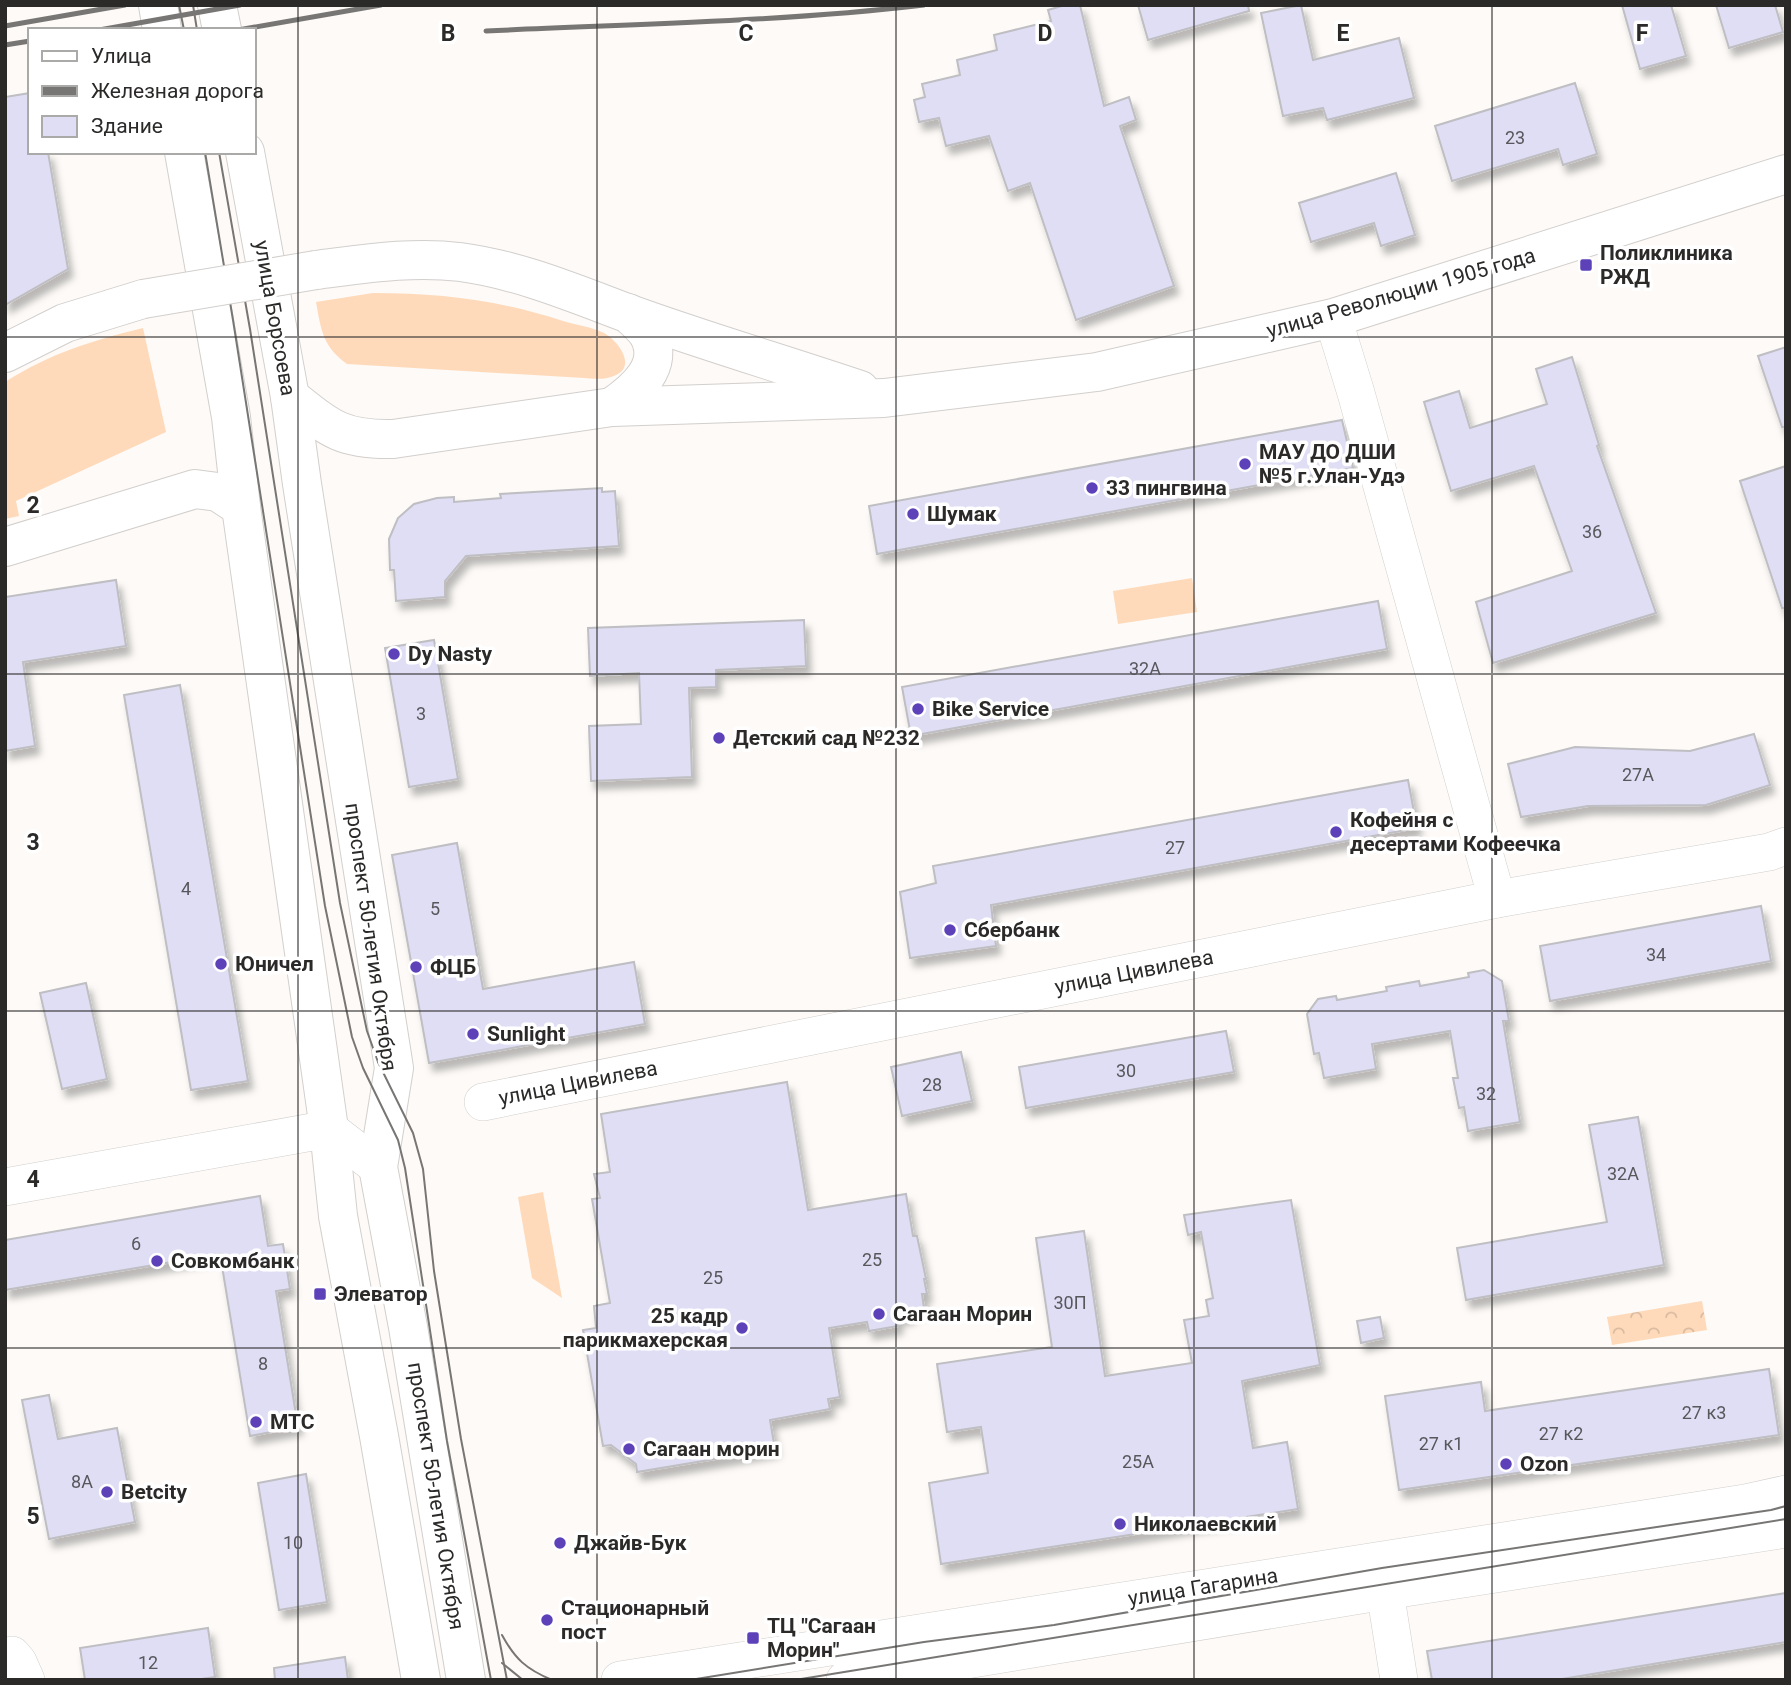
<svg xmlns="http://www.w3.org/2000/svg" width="1791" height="1685" viewBox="0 0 1791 1685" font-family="Roboto,sans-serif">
<defs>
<pattern id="park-crowns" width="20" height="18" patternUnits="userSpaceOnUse" patternTransform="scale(1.75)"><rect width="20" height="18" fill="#fedaba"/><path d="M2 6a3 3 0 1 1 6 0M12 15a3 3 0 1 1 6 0" fill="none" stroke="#dabba0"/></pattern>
<filter id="shadow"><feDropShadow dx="4.5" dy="8" stdDeviation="3.5" flood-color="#0004"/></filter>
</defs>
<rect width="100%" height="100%" fill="#fdfaf7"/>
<g fill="#fedaba">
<path d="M 373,293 C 441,293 498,300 563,321 C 576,325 592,327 604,333 C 617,340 637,365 616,375 C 607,380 594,379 584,378 L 347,364 C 323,347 321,330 316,302 Z"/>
<path d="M 143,328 L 166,432 L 16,501 L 19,516 L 5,519 L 5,382 C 51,353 91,341 143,328 Z"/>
<polygon points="1192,578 1197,612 1118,624 1113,591"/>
<polygon points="543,1192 562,1298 532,1278 518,1197"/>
</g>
<polygon fill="url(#park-crowns)" points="1702,1301 1707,1330 1612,1345 1607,1317"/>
<g fill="#dfdef5" stroke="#bfbec2" stroke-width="2" filter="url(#shadow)">
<polygon points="1065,5 1080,5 1104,106 1129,97 1136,120 1120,126 1174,286 1076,320 1030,183 1008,191 989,136 946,146 939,118 919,122 914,100 925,97 922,84 960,75 957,60 997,50 994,35 1051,21 1048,10"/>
<polygon points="1138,5 1248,5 1249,11 1148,40"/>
<polygon points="1301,5 1313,60 1399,38 1414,98 1327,120 1323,108 1283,116 1261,13"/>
<polygon points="1622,5 1671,5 1686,56 1640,69"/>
<polygon points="1716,5 1775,5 1783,32 1729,48"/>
<polygon points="1575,83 1597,154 1563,165 1558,149 1452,181 1435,126"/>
<polygon points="30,93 30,152 48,152 68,269 5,305 5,97"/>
<polygon points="1396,173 1415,235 1381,246 1374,223 1311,242 1299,203"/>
<polygon points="1786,347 1786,427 1782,427 1758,356"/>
<polygon points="1572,357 1599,445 1597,446 1656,613 1493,663 1476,602 1572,571 1534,466 1451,491 1424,402 1459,391 1470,428 1547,404 1536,369"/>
<polygon points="1342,420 1353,468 877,554 869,506"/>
<polygon points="1786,466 1786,608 1782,608 1740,481"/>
<polygon points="602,488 602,492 615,491 619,546 466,556 445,581 445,597 396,601 394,570 390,570 389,539 398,518 414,504 437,498 454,497 454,502 501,498 500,494"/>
<polygon points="116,580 126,646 23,662 35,746 5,751 5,597"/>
<polygon points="1378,601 1387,649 911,736 902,687"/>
<polygon points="804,620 806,666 716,670 716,687 689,688 692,777 591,781 589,726 641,724 639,673 590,676 588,628"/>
<polygon points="434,640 458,779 409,787 385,648"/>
<polygon points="180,685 248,1081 191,1090 124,695"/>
<polygon points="1754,734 1770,785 1706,805 1588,806 1521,817 1508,764 1575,747 1690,751"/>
<polygon points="1408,780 1417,828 991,905 996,946 910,958 900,892 936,883 933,866"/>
<polygon points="457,843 483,989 634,962 645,1024 429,1063 392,855"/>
<polygon points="1761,906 1771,961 1550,1001 1540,946"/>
<polygon points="1484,970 1502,981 1509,1021 1503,1021 1520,1122 1468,1131 1464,1107 1459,1108 1453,1078 1458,1078 1450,1031 1372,1044 1376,1069 1324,1078 1319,1053 1314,1054 1307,1014 1318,999 1336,996 1337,1000 1387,991 1386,987 1419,981 1420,986 1469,977 1468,973"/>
<polygon points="86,983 107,1079 62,1089 40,993"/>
<polygon points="1226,1031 1234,1072 1026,1108 1019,1067"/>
<polygon points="961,1052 972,1101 902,1116 891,1067"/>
<polygon points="787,1082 808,1210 906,1194 913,1236 917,1236 926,1279 924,1279 927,1294 922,1294 924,1308 910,1310 911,1315 897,1317 898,1326 869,1331 867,1322 829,1328 840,1397 828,1399 830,1409 770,1420 775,1449 637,1472 636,1464 611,1445 603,1446 583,1330 596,1328 594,1306 610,1303 592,1199 600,1198 594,1174 610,1172 601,1114"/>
<polygon points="1638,1117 1664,1265 1466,1300 1457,1248 1607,1222 1589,1125"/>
<polygon points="260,1196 268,1246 283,1244 290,1289 276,1291 298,1427 250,1436 220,1254 5,1290 5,1240"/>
<polygon points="1291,1200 1320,1365 1242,1381 1253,1448 1287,1442 1298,1509 941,1564 929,1483 988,1473 981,1427 947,1432 937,1364 1052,1347 1036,1238 1084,1231 1105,1376 1192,1363 1184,1320 1209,1316 1206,1300 1213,1298 1201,1232 1188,1235 1184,1215"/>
<polygon points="1380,1317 1384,1338 1361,1343 1357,1321"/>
<polygon points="1769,1369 1779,1435 1399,1490 1385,1396 1481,1382 1485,1411"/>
<polygon points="49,1395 58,1439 117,1428 135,1522 49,1539 22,1400"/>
<polygon points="306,1474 327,1602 279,1610 258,1483"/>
<polygon points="1786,1593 1786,1642 1556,1680 1432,1680 1427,1651"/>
<polygon points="208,1628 215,1677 195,1680 85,1680 80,1648"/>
<polygon points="345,1657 348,1680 275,1680 274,1668"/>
</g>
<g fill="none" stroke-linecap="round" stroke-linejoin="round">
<defs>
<g id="minor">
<polyline points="1333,318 1356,393 1497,899"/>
<polyline points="483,1102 1497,899 1769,852 1786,846"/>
<polyline points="5,1187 329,1129 378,1167"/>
<polyline points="1385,1591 1399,1680"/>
<polyline points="12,1655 18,1662 26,1680"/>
<polyline points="620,1680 1745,1503 1786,1494"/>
<polyline points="845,1680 1385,1591 1786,1529"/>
</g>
<g id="major">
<polyline points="158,5 162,30"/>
<polyline points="217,5 222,30"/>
<polyline points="184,152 231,417 241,507 329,1129 338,1216 379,1436 421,1680"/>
<polyline points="245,152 290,397 302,484 394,1068 378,1167 408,1327 466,1680"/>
<path d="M 316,270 C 364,264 412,256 460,262 C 519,270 571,292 627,313 C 704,341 783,364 860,390"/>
<polyline points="5,353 65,323 143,299"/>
<path d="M 290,397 C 329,428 341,440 393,439 L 612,407 L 884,398 L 1097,372 L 1333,318 L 1786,174"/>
<path d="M 612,407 C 635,391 666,366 648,334 C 643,326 634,319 628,313"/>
<polyline points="5,547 195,489 218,492 241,507"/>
</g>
</defs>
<use href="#minor" stroke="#d2cfcd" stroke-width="38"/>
<use href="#major" stroke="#d2cfcd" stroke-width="40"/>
<use href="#minor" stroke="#fff" stroke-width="37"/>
<use href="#major" stroke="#fff" stroke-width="38"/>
<g stroke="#787674" stroke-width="2">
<polyline points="179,5 184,30"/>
<polyline points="193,5 197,30"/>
<polyline points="205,152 233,320 325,906 352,1037 363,1068 398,1140 405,1168 447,1441 491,1680"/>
<polyline points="219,152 250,329 340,903 367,1031 378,1062 413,1133 423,1169 434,1271 461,1439 507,1680"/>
<path d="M 502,1635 C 515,1659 526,1669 552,1680"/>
<polyline points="502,1663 523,1680"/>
<polyline points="690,1680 924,1642 1054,1625 1382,1568 1771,1510 1786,1506"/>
<polyline points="795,1680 1786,1519"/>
</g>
<g stroke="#787674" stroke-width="5">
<polyline points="5,26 125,5"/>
<polyline points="99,30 240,5"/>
<polyline points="238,30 381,5"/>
<path d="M 486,31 C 632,24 779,22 924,5"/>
<polyline points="5,45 30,41"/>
</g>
<defs>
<polyline id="major-bridge" points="143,299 316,270"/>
</defs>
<use href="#major-bridge" stroke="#d2cfcd" stroke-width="40" stroke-linecap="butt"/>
<use href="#major-bridge" stroke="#fff" stroke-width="38"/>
</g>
<path fill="none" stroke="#2b2a29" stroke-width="2" stroke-opacity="0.55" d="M 298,5 L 298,1680M 597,5 L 597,1680M 896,5 L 896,1680M 1194,5 L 1194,1680M 1492,5 L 1492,1680M 5,337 L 1786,337M 5,674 L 1786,674M 5,1011 L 1786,1011M 5,1348 L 1786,1348"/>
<g fill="#5c41b9" stroke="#fff" stroke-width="2.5">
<rect x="1579" y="258" width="14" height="14" rx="3.5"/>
<circle cx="1245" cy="464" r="7"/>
<circle cx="1092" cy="488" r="7"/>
<circle cx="913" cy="514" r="7"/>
<circle cx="394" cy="654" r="7"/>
<circle cx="918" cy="709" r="7"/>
<circle cx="719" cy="738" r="7"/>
<circle cx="1336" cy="832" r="7"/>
<circle cx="950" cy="930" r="7"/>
<circle cx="221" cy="964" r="7"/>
<circle cx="416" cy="967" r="7"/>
<circle cx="473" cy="1034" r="7"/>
<circle cx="157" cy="1261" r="7"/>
<rect x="313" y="1287" width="14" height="14" rx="3.5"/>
<circle cx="879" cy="1314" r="7"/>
<circle cx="742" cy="1328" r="7"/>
<circle cx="256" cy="1422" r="7"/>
<circle cx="629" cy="1449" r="7"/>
<circle cx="1506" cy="1464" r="7"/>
<circle cx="107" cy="1492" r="7"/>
<circle cx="1120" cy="1524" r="7"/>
<circle cx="560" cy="1543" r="7"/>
<circle cx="547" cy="1620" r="7"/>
<rect x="746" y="1631" width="14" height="14" rx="3.5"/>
</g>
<g text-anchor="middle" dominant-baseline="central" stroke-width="7" stroke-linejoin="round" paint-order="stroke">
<g font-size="18" fill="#58575c">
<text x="1515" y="137">23</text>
<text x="1592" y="531">36</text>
<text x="1145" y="668">32А</text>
<text x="421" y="713">3</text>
<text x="1638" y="774">27А</text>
<text x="1175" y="847">27</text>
<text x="186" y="888">4</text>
<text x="435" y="908">5</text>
<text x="1656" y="954">34</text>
<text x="1126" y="1070">30</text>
<text x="932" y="1084">28</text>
<text x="1486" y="1093">32</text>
<text x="1623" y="1173">32А</text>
<text x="136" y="1243">6</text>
<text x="872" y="1259">25</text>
<text x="713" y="1277">25</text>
<text x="1070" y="1302">30П</text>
<text x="263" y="1363">8</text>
<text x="1704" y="1412">27 к3</text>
<text x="1561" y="1433">27 к2</text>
<text x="1441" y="1443">27 к1</text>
<text x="1138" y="1461">25А</text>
<text x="82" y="1481">8А</text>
<text x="293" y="1542">10</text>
<text x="148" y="1662">12</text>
</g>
<g font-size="21" font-weight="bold" fill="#2b2a29" stroke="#fff" text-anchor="start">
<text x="1600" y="253">Поликлиника<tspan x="1600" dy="24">РЖД</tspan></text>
<text x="1259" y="452">МАУ ДО ДШИ<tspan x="1259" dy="24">№5 г.Улан-Удэ</tspan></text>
<text x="1106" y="488">33 пингвина</text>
<text x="927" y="514">Шумак</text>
<text x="408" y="654">Dy Nasty</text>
<text x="932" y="709">Bike Service</text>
<text x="733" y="738">Детский сад №232</text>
<text x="1350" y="820">Кофейня с<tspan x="1350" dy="24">десертами Кофеечка</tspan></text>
<text x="964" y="930">Сбербанк</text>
<text x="235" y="964">Юничел</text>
<text x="430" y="967">ФЦБ</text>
<text x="487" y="1034">Sunlight</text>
<text x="171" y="1261">Совкомбанк</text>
<text x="334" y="1294">Элеватор</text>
<text x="893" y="1314">Сагаан Морин</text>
<text x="728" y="1316" text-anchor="end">25 кадр<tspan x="728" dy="24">парикмахерская</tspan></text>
<text x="270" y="1422">МТС</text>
<text x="643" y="1449">Сагаан морин</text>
<text x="1520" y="1464">Ozon</text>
<text x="121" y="1492">Betcity</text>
<text x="1134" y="1524">Николаевский</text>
<text x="574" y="1543">Джайв-Бук</text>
<text x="561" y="1608">Стационарный<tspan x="561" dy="24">пост</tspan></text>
<text x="767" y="1626">ТЦ "Сагаан<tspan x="767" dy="24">Морин"</tspan></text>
</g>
<g font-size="21" fill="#2b2a29" stroke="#fff">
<text transform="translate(1401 293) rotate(-16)">улица Революции 1905 года</text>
<text transform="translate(275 318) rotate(80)">улица Борсоева</text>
<text transform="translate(371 937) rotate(82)">проспект 50-летия Октября</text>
<text transform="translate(1134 972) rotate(-11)">улица Цивилева</text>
<text transform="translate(578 1083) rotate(-11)">улица Цивилева</text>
<text transform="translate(436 1496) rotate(81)">проспект 50-летия Октября</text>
<text transform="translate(1203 1587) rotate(-9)">улица Гагарина</text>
</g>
</g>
<g font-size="23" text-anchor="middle" font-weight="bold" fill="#2b2a29" stroke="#fff" stroke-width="7" stroke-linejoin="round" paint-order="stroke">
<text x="448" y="41">B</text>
<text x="746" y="41">C</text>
<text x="1045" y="41">D</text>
<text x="1343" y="41">E</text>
<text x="1642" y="41">F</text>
<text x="33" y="513">2</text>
<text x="33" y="850">3</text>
<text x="33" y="1187">4</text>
<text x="33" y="1524">5</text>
</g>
<rect width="1791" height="1685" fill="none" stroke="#2b2a29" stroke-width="14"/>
<rect x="28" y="28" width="228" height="126" fill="#ffffff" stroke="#aaaaa9" stroke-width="2"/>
<rect x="42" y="51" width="35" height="10" fill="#ffffff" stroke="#aaaaa9" stroke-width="2"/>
<text x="91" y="63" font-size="21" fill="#2b2a29">Улица</text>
<rect x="42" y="86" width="35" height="10" fill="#787674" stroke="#aaaaa9" stroke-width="2"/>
<text x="91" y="98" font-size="21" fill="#2b2a29">Железная дорога</text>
<rect x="42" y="116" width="35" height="21" fill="#dfdef5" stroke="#aaaaa9" stroke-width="2"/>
<text x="91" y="133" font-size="21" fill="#2b2a29">Здание</text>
</svg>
